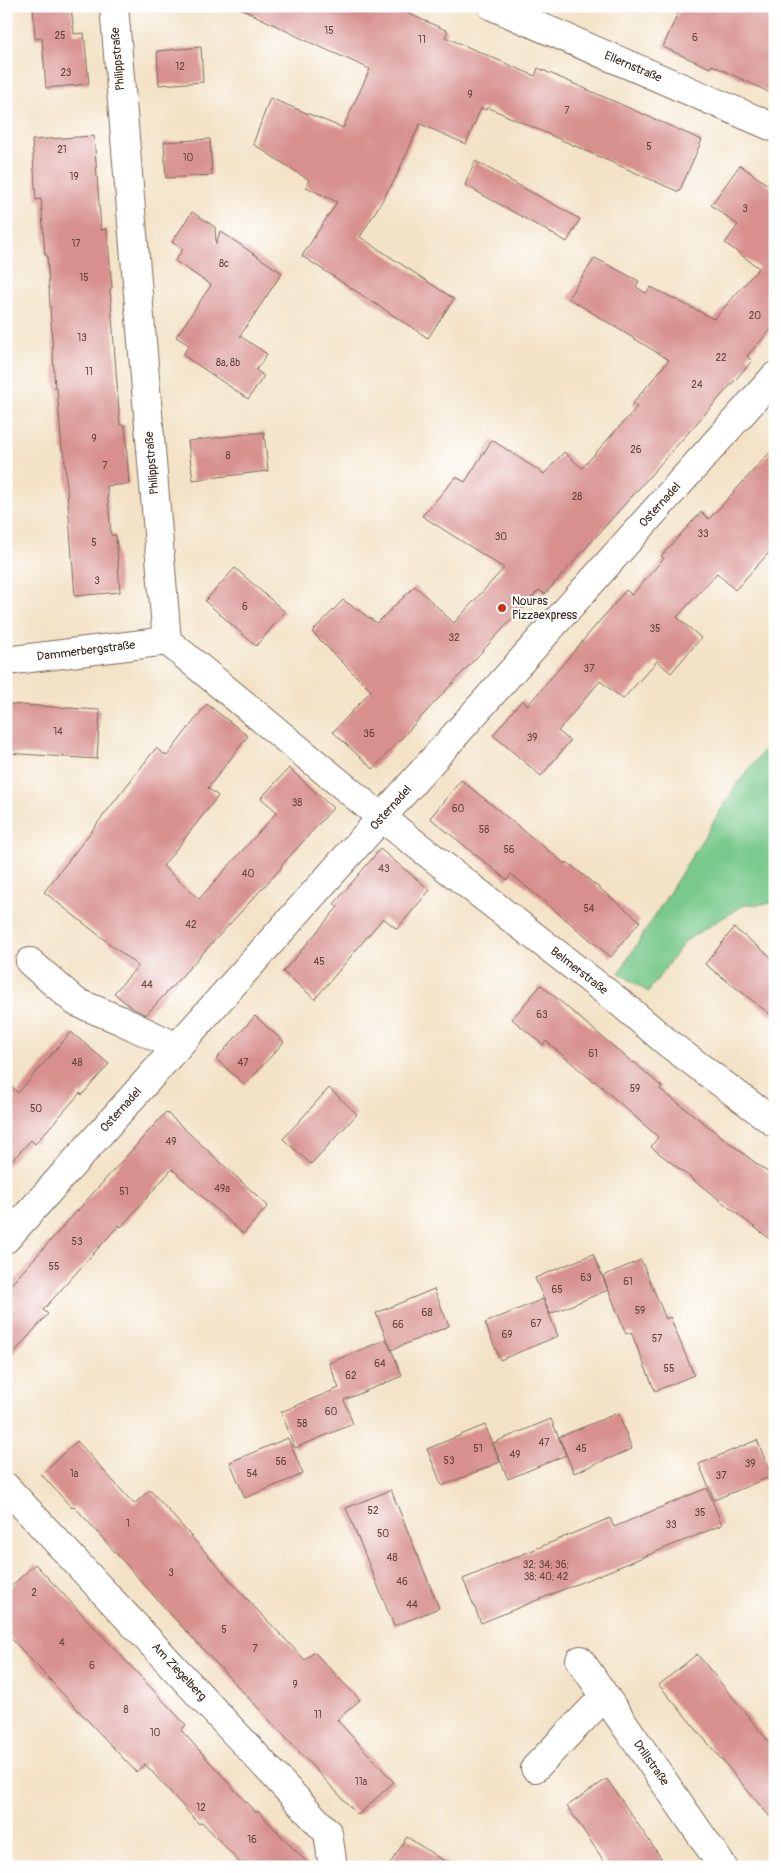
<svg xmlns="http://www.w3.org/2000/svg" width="781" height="1873" viewBox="0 0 781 1873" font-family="Pangolin,sans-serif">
<rect width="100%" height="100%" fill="#fff"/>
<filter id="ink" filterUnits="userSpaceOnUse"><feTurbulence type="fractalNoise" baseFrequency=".02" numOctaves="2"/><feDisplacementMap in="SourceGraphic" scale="10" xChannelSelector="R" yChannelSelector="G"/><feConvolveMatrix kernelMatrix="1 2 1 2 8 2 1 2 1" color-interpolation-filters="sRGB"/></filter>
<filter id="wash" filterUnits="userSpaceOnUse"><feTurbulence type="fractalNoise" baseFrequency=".0096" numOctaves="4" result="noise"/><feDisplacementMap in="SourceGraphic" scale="20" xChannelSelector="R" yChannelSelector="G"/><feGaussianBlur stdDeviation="1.12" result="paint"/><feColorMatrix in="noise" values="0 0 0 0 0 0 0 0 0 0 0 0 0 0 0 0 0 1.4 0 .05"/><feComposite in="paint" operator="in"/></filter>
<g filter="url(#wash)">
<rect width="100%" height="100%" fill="#f3e2c6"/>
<polygon fill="#78c98b" stroke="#5a7a54" points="775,736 775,903 744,905 685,941 648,992 619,973 735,787"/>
<g id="blocks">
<g fill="#d7908e">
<polygon points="33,6 71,6 74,34 84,33 89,84 46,88 42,38 35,39"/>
<polygon points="236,6 391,6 448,31 445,37 535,76 538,68 702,140 679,192 487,107 486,110 481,108 466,144 420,124 395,179 360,237 454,299 428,338 302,256 337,202 306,187 309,180 253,144 270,98 343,128 370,69 307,41"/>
<polygon points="681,6 775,6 775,95 712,65 710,68 663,47"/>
<polygon points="201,47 203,82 159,85 157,51"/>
<polygon points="94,136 101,230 107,229 112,288 110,289 120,425 125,425 129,484 107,486 111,535 116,535 120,592 75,596 64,450 62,451 57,388 55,388 47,255 45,255 41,199 36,200 32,140"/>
<polygon points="210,139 212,175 166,178 164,142"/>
<polygon points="475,161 580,219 567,242 465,185"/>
<polygon points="740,165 775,190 775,325 747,356 752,361 545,594 539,590 373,769 333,732 371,691 312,632 343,600 377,623 415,586 454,623 504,568 422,516 456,477 465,482 492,440 544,474 564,452 582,468 637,407 632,404 669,360 568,298 595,258 639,281 636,287 646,293 651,287 714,319 759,268 725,243 738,225 711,205"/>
<polygon points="192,212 215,227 216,244 220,231 282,273 240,336 267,354 256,370 264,376 248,399 183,355 189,345 176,337 211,285 175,261 183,249 172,242"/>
<polygon points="264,432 268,471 193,480 188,441"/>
<polygon points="775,447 775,546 735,590 717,573 677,617 701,638 671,673 657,661 623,699 600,681 558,731 570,741 541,776 493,735 522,700 528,705 626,590 632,595 664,558 661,556 701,512 709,519"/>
<polygon points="235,568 285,612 256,646 205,601"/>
<polygon points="6,704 100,710 97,759 6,753"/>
<polygon points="207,704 248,736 208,788 218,796 163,866 199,899 277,812 261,798 289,768 333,808 281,866 282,867 146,1015 132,1008 114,993 138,966 44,892 156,748 167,756"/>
<polygon points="461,780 565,864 567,862 640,921 611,957 511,874 507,880 430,818"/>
<polygon points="380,849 430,890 397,929 383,918 315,999 283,972 338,907 334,904"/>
<polygon points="734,928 775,960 775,1018 705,964"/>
<polygon points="541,985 633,1063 634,1062 662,1087 660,1089 775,1178 775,1243 651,1147 658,1137 595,1081 594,1082 546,1041 543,1045 512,1019"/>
<polygon points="255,1016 284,1042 245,1085 216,1059"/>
<polygon points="71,1032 109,1064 82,1095 80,1093 35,1144 31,1140 6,1167 6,1082 18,1093"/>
<polygon points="329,1088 357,1114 311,1164 283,1139"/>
<polygon points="166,1112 268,1206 243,1234 172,1169 121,1227 119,1225 43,1310 48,1314 6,1362 6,1290"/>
<polygon points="593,1254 608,1290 550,1314 535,1278"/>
<polygon points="641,1260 666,1319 670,1317 694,1375 655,1391 631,1332 626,1334 603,1276"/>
<polygon points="434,1289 449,1326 391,1350 376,1313"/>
<polygon points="543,1299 558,1336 500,1360 485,1323"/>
<polygon points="387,1339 402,1376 344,1400 353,1424 295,1448 281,1412 339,1388 329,1363"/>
<polygon points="618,1413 632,1449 574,1473 559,1437"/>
<polygon points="551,1419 566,1455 508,1479 493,1443"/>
<polygon points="485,1425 500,1462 442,1486 427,1449"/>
<polygon points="288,1438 303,1474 245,1498 230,1462"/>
<polygon points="757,1440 772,1476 714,1500 699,1464"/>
<polygon points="77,1441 134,1504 150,1490 245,1597 305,1660 314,1652 360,1700 337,1720 394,1782 358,1815 173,1617 74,1506 72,1508 41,1474"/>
<polygon points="707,1488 722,1525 481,1623 463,1579 610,1518 614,1527"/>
<polygon points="391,1490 439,1608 394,1626 346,1508"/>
<polygon points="35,1564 186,1725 181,1730 256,1813 258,1811 311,1867 244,1867 202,1822 199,1824 145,1764 136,1772 6,1633 6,1591"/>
<polygon points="697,1654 775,1749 775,1823 659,1685"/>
<polygon points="607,1779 620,1798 667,1867 608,1867 567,1806"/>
<polygon points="407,1837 453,1867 388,1867"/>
</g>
</g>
</g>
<g filter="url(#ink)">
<use href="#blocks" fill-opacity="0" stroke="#7b6a59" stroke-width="1"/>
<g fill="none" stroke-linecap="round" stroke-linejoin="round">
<defs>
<g id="minor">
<polyline points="114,6 167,641 382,818 623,1005 669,1044 775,1123"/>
<polyline points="492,6 775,128"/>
<polyline points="6,661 167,641"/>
<polyline points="30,962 76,1002 120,1020 177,1047"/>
<polyline points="6,1239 775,376"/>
<polyline points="6,1487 328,1833 333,1867"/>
<polyline points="580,1660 723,1867"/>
<polyline points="535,1768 605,1696"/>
</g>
</defs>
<use href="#minor" stroke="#7b6a59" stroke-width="30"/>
<use href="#minor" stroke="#fff" stroke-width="28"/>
</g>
</g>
<circle fill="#c8321e" stroke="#fff" stroke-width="2" cx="502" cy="608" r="5"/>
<g text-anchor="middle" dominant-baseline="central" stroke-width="4" stroke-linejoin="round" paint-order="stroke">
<g font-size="10" fill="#62443a">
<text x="329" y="31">15</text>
<text x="60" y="36">25</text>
<text x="695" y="38">6</text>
<text x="422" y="40">11</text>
<text x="180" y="67">12</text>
<text x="66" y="73">23</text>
<text x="470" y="95">9</text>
<text x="567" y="111">7</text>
<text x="649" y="147">5</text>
<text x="62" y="150">21</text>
<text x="188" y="158">10</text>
<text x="74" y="177">19</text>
<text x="745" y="209">3</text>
<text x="76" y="244">17</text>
<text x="224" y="264">8c</text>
<text x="84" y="278">15</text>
<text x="755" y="316">20</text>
<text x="82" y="338">13</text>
<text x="721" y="358">22</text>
<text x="228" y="363">8a, 8b</text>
<text x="89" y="372">11</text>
<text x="697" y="385">24</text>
<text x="94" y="439">9</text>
<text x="636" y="450">26</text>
<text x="228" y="456">8</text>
<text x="105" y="466">7</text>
<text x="577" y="497">28</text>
<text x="703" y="534">33</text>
<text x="501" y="537">30</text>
<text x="94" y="543">5</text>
<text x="97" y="581">3</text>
<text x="245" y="607">6</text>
<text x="655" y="629">35</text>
<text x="454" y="638">32</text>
<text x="589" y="669">37</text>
<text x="58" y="732">14</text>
<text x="369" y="734">36</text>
<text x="532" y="738">39</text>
<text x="297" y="803">38</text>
<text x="458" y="809">60</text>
<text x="484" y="830">58</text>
<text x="509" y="850">56</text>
<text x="384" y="869">43</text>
<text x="248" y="874">40</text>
<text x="589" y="909">54</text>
<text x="191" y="925">42</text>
<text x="319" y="962">45</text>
<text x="147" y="985">44</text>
<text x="542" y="1015">63</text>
<text x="593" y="1054">61</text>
<text x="77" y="1063">48</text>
<text x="243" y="1063">47</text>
<text x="635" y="1089">59</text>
<text x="36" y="1109">50</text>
<text x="171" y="1142">49</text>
<text x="222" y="1189">49a</text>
<text x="124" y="1192">51</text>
<text x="77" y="1242">53</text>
<text x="54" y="1267">55</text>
<text x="586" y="1278">63</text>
<text x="628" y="1282">61</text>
<text x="557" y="1290">65</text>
<text x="640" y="1311">59</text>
<text x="427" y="1313">68</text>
<text x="536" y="1324">67</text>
<text x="398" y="1325">66</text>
<text x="507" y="1335">69</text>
<text x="657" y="1339">57</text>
<text x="380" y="1364">64</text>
<text x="669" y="1369">55</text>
<text x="351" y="1376">62</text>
<text x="331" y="1412">60</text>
<text x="302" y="1424">58</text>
<text x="544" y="1443">47</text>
<text x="478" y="1449">51</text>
<text x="581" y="1449">45</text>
<text x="515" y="1455">49</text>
<text x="449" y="1461">53</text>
<text x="281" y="1462">56</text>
<text x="750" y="1464">39</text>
<text x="74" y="1474">1a</text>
<text x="252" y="1474">54</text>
<text x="721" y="1476">37</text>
<text x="373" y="1511">52</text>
<text x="700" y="1513">35</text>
<text x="128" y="1524">1</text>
<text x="671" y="1525">33</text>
<text x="383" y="1534">50</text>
<text x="392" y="1558">48</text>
<text x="546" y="1565">32; 34; 36;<tspan x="546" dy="12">38; 40; 42</tspan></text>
<text x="171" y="1573">3</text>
<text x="402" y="1582">46</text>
<text x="34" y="1593">2</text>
<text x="412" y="1605">44</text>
<text x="224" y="1630">5</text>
<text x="62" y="1643">4</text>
<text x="255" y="1649">7</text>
<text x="92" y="1666">6</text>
<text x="295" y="1685">9</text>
<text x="126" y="1710">8</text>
<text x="318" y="1715">11</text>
<text x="155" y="1733">10</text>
<text x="361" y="1782">11a</text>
<text x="201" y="1808">12</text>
<text x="252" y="1840">16</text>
</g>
<g font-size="12" fill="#3b2a1e" stroke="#fff">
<text transform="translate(118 59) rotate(-95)">Philippstraße</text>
<text transform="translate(633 67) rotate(23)">Ellernstraße</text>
<text transform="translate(152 463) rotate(-95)">Philippstraße</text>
<text transform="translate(660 505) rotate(-48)">Osternadel</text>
<text transform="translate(86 651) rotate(-7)">Dammerbergstraße</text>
<text transform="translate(391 808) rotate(-48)">Osternadel</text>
<text transform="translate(579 971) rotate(38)">Belmerstraße</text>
<text transform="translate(121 1110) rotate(-48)">Osternadel</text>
<text transform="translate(179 1672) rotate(47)">Am Ziegelberg</text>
<text transform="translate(651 1763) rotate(55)">Drillstraße</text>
</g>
<g font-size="12" fill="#3b2a1e" stroke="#fff" text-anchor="start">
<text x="512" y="601">Nouras<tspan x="512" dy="14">Pizzaexpress</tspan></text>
</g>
</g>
<rect width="781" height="1873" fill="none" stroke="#fff" stroke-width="25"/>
</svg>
